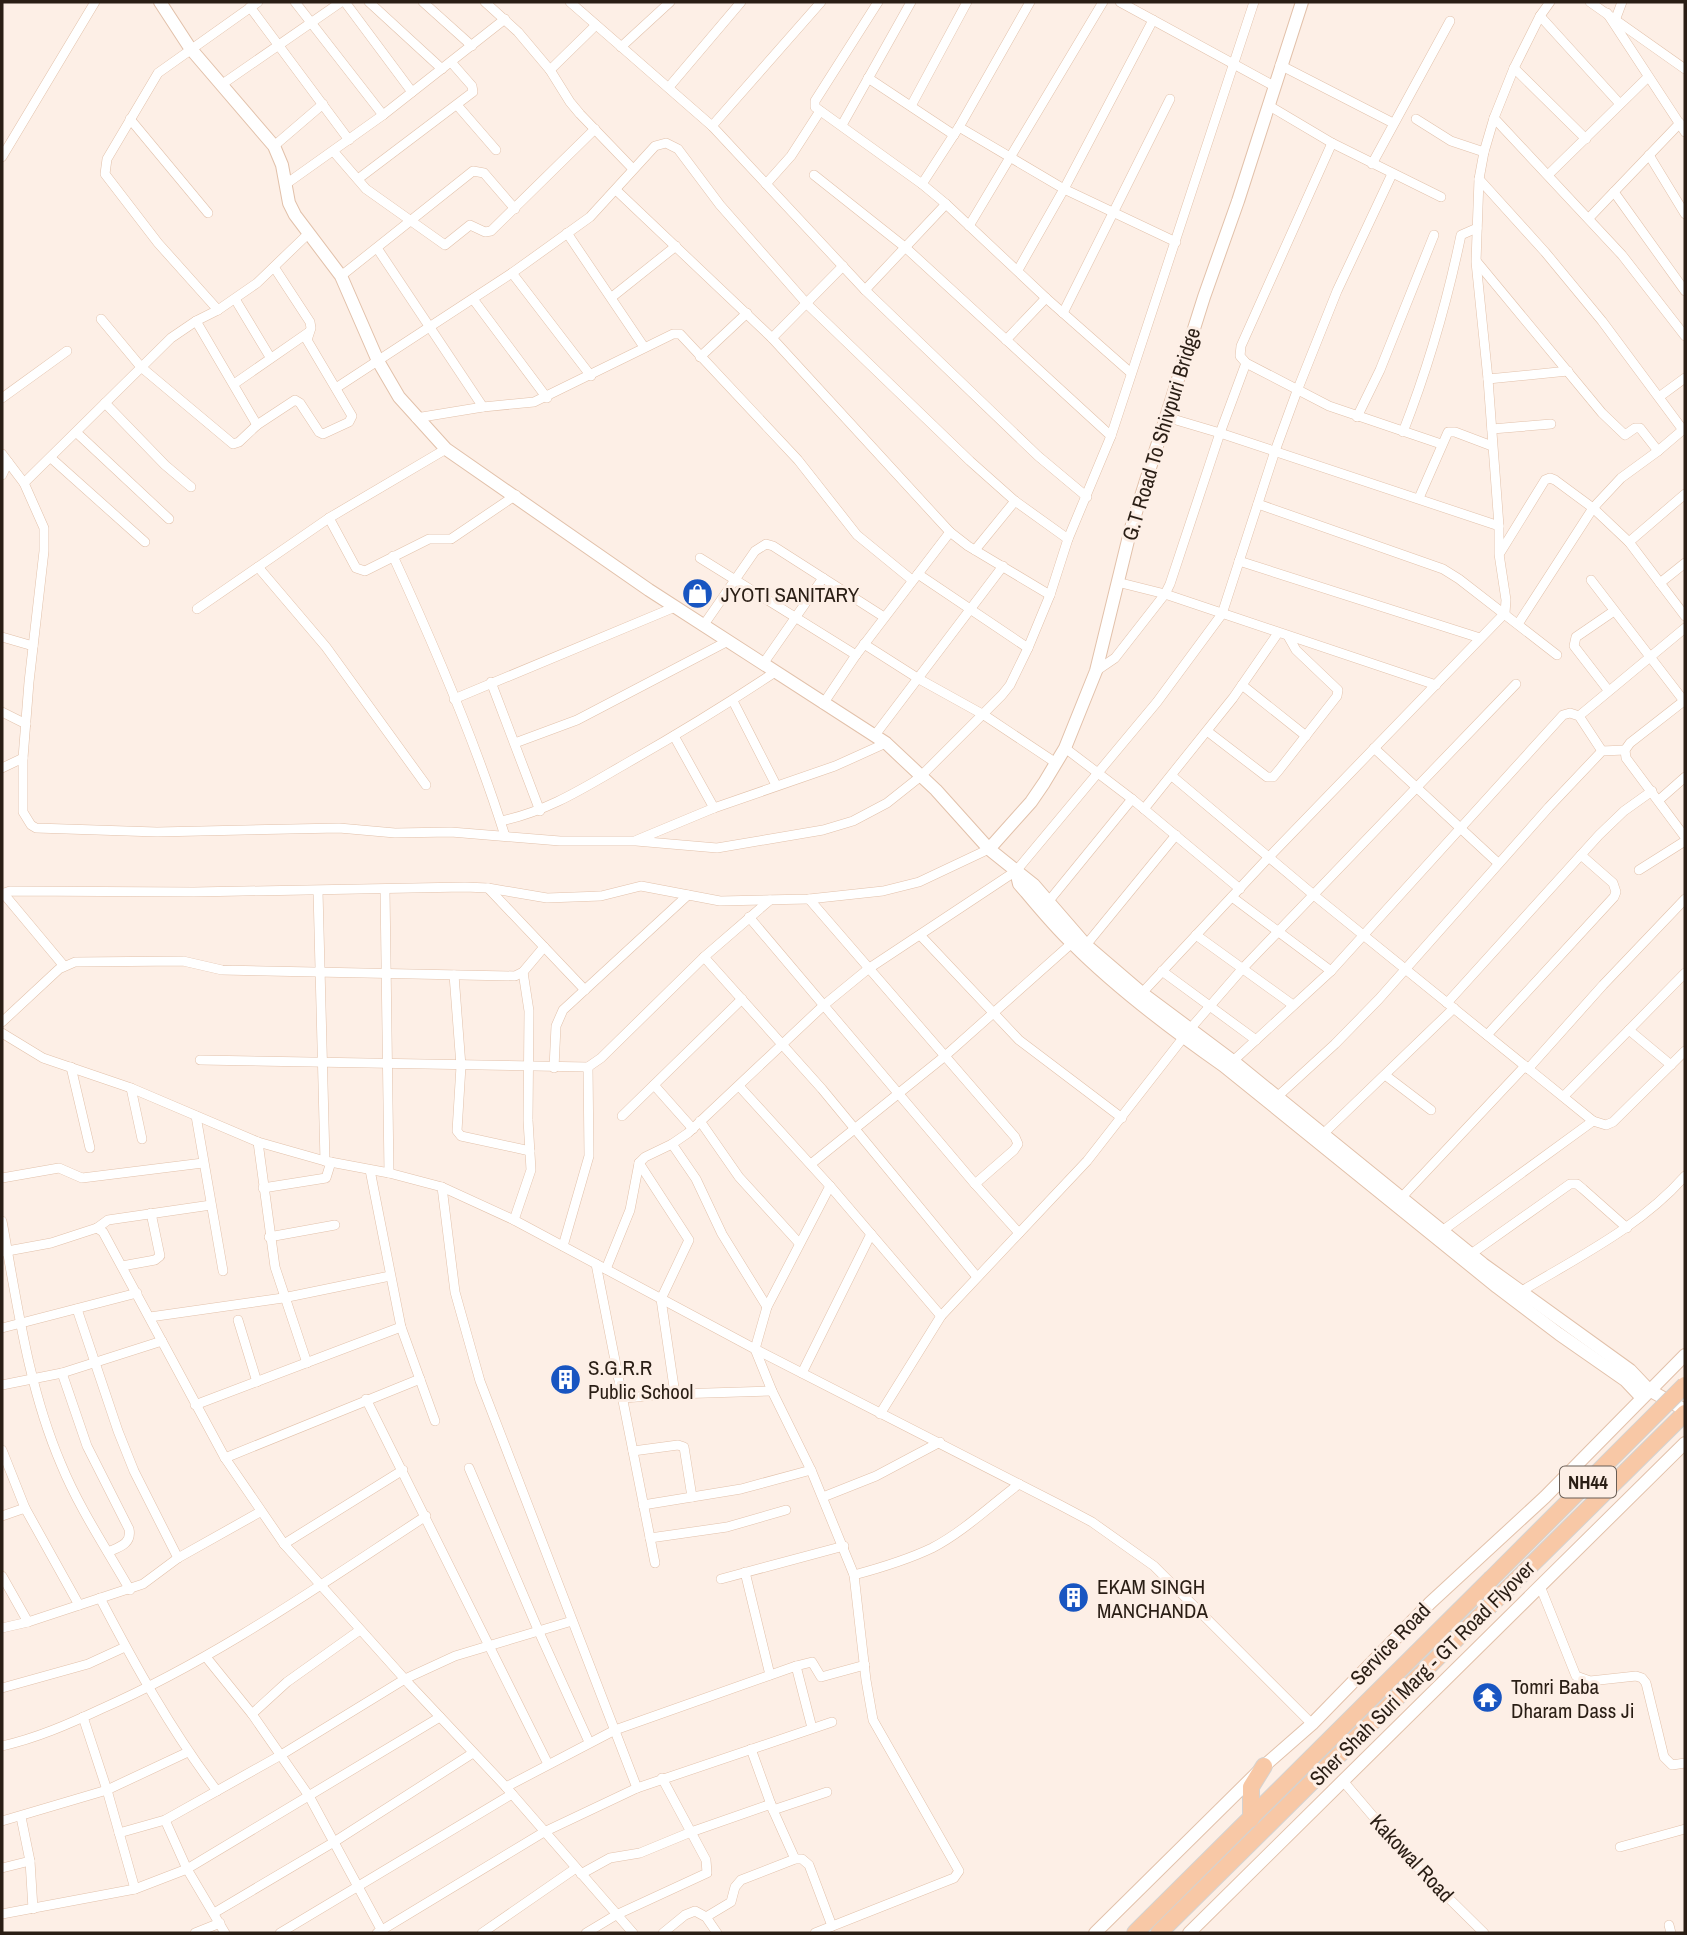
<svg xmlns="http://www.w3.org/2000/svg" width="1687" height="1935" viewBox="0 0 1687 1935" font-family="'Archivo Narrow',sans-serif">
<rect width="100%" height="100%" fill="#fdefe6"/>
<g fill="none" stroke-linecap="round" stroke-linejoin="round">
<defs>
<g id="minor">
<polyline points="258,2 158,73 107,159 105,174 158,243 218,310 257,283 309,233"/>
<polyline points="295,2 383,115"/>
<polyline points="345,2 412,92"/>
<polyline points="369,2 442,69"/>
<polyline points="423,2 472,46"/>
<polyline points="485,2 518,32 550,70 570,102 580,114 633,169"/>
<polyline points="570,2 712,126 865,290 1038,456 1087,497"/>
<polyline points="878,2 815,101 815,107 922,184 946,204 1046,298 1131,373"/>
<polyline points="1120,2 1274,86"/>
<polyline points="1590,2 1685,69"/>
<polyline points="250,7 349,140"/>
<polyline points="1607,13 1685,132"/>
<polyline points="1540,16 1620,104"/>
<polyline points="1616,18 1622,2"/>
<polyline points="621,47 670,2"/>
<polyline points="1280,65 1393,123"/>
<polyline points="1514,68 1586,139"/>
<polyline points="550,70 596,25"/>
<polyline points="868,78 954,135"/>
<polyline points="221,85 341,2"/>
<polyline points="669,87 741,2"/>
<polyline points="457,105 496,150"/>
<polyline points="1268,105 1332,143 1441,197"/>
<polyline points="911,106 967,2"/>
<polyline points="1494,118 1622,255 1685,336"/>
<polyline points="130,119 208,213"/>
<polyline points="1416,119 1451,141 1484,152"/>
<polyline points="842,125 911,2"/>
<polyline points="712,126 821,2"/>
<polyline points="959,127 1064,189 1176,242"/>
<polyline points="1332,143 1241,346 1240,356 1246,363 1329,406 1441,444"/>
<polyline points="274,146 323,104"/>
<polyline points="334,152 366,189 445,245 470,225 485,232 491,231 595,129"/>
<polyline points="1649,155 1685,214"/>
<polyline points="2,157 95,2"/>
<polyline points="1372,164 1450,21"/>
<polyline points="1549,174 1648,77"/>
<polyline points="814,175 906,248 1111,436"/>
<polyline points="358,179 473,92 472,86 451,62"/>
<polyline points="1479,179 1545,252 1602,321 1683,430"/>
<polyline points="286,184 383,115 505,19"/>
<polyline points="766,184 791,156 820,111"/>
<polyline points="922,184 959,127 1030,2"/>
<polyline points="616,190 772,338 950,532 968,546 1050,595"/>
<polyline points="1614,192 1685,291"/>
<polyline points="1589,218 1680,123"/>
<polyline points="969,226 1103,2"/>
<polyline points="567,233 644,347"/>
<polyline points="377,248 483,407"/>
<polyline points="1477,262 1602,413 1625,435 1635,428 1640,428 1658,451"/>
<polyline points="1018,270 1064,189 1153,20"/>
<polyline points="512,273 591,376"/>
<polyline points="341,276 473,171 484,173 515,209"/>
<polyline points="865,290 946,204"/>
<polyline points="612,297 676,246"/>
<polyline points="235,299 270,357"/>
<polyline points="473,299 547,398"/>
<polyline points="1063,313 1170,99"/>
<polyline points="101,319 141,367 233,444 239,442 257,425 295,400 300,403 319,432 323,434 349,422 352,416 307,340 311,328 310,322 274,267"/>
<polyline points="196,321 257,425"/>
<polyline points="772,338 843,266"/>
<polyline points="1006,340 1046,298"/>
<polyline points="700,357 747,313"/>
<polyline points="1488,379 1568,371"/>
<polyline points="234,384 309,332"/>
<polyline points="336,388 512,273 590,217 655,146 666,143 678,149 720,205 807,304 970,461 1015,501 1068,539"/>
<polyline points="1659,397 1685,378"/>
<polyline points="2,398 67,351"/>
<polyline points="105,403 165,465 191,487"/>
<polyline points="1166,417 1220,433 1499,526"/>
<polyline points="1357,417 1380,370 1434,235"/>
<polyline points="416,418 483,407 534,402 673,334 680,334 798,460 857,535 912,580"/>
<polyline points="1492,429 1551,424"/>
<path d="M 1403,432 C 1428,368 1447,302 1461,235 L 1477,228"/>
<polyline points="77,433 169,519"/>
<polyline points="2,454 24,483 44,528 44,551 29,682 23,758 23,812 31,825 36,828 157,832 339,828 395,833 451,832 560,841 636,841 717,848 823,830 853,821 887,803 921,776 1002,695 1010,685 1028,648 1050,595 1068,539 1111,436 1254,2"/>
<polyline points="51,458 145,542"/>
<polyline points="2,475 8,462"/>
<polyline points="24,483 171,338 196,321 218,310"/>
<polyline points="1419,498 1448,432 1455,432 1492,446"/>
<polyline points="1258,504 1443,569 1459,579 1557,655"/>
<polyline points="329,518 356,568 365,571 429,539 451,539 516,495"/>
<polyline points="1629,542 1685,616"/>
<polyline points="975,550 1015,501"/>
<polyline points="1500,553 1545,480 1550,478 1555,480 1593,508 1629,542 1685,494"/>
<path d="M 393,556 C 435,647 475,740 505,836"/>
<polyline points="700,558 856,655"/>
<polyline points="1239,561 1480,638"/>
<polyline points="258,567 326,647 426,785"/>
<polyline points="918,574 1028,648"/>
<polyline points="1591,580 1684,701"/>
<polyline points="1117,582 1165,594 1436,685"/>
<polyline points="1660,583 1685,563"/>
<polyline points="197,609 329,518 446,449"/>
<polyline points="1518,624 1593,508 1621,478 1658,451 1685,428"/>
<polyline points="703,626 755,551 766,544 773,546 884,617"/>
<polyline points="2,637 33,646"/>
<polyline points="864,644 919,679 984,715 1056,763"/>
<polyline points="763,664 823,578"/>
<polyline points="1096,671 1115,658 1165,594 1170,584 1220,433 1246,363"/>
<polyline points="491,682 540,811"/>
<polyline points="1242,685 1306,736"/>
<polyline points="1608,690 1574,646 1576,637 1614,611"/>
<polyline points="454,699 675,607"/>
<polyline points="1685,700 1630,743 1625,750 1626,758 1685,837"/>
<polyline points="733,701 776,785"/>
<polyline points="823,704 856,655 950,532"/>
<polyline points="2,712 26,724"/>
<polyline points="1579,716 1685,628"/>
<polyline points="1207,731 1267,777 1273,777 1279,770 1337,696 1338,690 1296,650 1288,636"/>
<polyline points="875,735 1003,566"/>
<polyline points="674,736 714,808"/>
<polyline points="515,743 577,720 728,641"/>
<polyline points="1065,748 1132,799 1240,889"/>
<polyline points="1374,748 1498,863"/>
<polyline points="2,768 23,758"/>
<polyline points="1172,776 1315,896 1593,1121 1606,1125 1613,1122 1685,1051"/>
<polyline points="1659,800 1685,777"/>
<polyline points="1144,809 1233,698 1278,633"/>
<path d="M 501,821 C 549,811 585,787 627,763 C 678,734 727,704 775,672"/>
<polyline points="637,840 714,808 835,766 886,743"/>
<polyline points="1639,870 1685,841"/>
<polyline points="488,888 585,990"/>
<polyline points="385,890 389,1173"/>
<polyline points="318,891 325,1161"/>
<polyline points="3,893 64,966"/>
<polyline points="2,894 10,891 194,892 465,887 488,888 547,898 601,896 641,886 720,901 809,899 883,891 919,882 989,849"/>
<polyline points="1232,897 1331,971"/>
<polyline points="809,899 1015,1137 1018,1144 1014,1150 975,1184"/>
<polyline points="1048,902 1132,799"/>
<polyline points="749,917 975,1184 1019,1233"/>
<polyline points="920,935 1019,1040 1122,1118"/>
<polyline points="1196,935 1293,1005"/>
<polyline points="1086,945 1176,835"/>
<polyline points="704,957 822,1089 977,1277"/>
<polyline points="1162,971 1256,1040"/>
<polyline points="454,975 461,1066 457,1131 461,1136 530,1151"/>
<polyline points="1142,993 1268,858 1505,613 1506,600 1499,554 1499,526 1488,379 1476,262 1479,179 1484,152 1494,118 1514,68 1540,16 1550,2"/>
<polyline points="1447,1003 1599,835 1624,811 1652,791"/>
<polyline points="2,1022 59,969 75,962 183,961 222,970 515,976 523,972 544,947"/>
<polyline points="1629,1030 1671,1065"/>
<polyline points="2,1033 43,1058 131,1088 258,1142 325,1161 389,1173 442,1187 514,1220 755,1349 1060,1505 1092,1522 1154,1566 1312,1724"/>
<polyline points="1487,1035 1614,897 1616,892 1613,883 1581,855"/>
<polyline points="200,1060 588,1067 601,1058 704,957 770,900"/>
<polyline points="1233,1061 1331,971 1563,715 1570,713 1579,716 1602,751"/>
<polyline points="71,1067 90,1148"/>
<polyline points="554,1068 556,1026 563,1010 688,895"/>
<polyline points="1528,1069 1603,985 1685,899"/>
<polyline points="1385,1075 1431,1110"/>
<polyline points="654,1085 693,1129"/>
<polyline points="739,1086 830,1186 941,1316"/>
<polyline points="131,1088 142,1139"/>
<polyline points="1564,1096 1685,973"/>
<polyline points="1277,1097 1335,1044 1379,999 1549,807 1602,751 1625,750"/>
<polyline points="196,1116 223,1271"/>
<polyline points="622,1116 742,999"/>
<polyline points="700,1121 739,1177 799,1243"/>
<polyline points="1322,1135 1454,1008"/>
<polyline points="258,1142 275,1267 307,1363"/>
<polyline points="672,1144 696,1179 722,1234 767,1307"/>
<polyline points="639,1163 689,1240 661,1299 675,1394"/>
<polyline points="811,1164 945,1056 1072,943"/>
<polyline points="370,1170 401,1327 435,1421"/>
<polyline points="2,1178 59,1168 82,1178 203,1163"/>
<polyline points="442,1187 455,1292 480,1381 637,1788"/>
<polyline points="263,1188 326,1178 331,1162"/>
<polyline points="1402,1197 1525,1066"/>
<polyline points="514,1220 531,1170 528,1120 529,1011 523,972"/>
<path d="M 2,1221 C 17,1302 28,1387 61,1464 C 79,1508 106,1548 130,1590"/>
<polyline points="97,1228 108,1220 211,1205"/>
<polyline points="1442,1231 1593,1121"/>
<polyline points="269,1237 335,1225"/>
<polyline points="563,1246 589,1156 588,1067"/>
<polyline points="2,1252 51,1243 97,1228 103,1232 225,1458 284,1544 410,1685 506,1787 633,1933"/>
<polyline points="1471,1254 1570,1184 1577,1184 1583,1189 1627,1228"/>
<polyline points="596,1264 655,1563"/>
<polyline points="122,1266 155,1260 160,1256 151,1213"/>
<polyline points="606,1269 630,1210 639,1163 645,1157 672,1144 688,1133 824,1005 868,969 1016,871 1157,702 1222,614 1275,451 1297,391 1337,291 1392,174"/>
<path d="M 1520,1292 C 1578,1257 1640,1227 1685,1176"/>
<polyline points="77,1309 118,1431 134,1471 178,1558"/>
<polyline points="150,1317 283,1298 390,1276"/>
<polyline points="238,1320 257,1382"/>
<polyline points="2,1328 137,1293"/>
<path d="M 62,1373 L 87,1446 L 129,1529 C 132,1544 119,1547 108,1552"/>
<polyline points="802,1373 871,1234"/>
<polyline points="2,1385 62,1373 162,1341"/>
<polyline points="624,1398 675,1394 772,1391"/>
<polyline points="366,1399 548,1764"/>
<polyline points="195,1405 401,1327"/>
<polyline points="880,1414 941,1316 1087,1161 1190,1029 1243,968 1516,684"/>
<polyline points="2,1450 25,1508"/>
<polyline points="633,1451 678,1445 684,1447 692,1497"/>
<polyline points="225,1458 420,1379"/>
<polyline points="469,1468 539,1632 589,1742"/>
<polyline points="823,1497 876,1476 940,1442"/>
<polyline points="643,1505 741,1489 811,1470"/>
<polyline points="2,1516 25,1508 79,1605"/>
<polyline points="650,1538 727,1527 786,1510"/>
<polyline points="284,1544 403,1470"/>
<polyline points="745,1572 770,1675"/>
<path d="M 854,1575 C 880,1568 907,1560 932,1548 C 963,1532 991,1505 1019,1484"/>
<polyline points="2,1576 28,1622"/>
<polyline points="721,1579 844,1546"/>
<polyline points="1540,1586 1576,1676 1590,1681 1636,1676 1642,1678 1646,1683 1664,1757 1672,1765 1685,1763"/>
<path d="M 100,1598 C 135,1665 171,1730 217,1791"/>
<polyline points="2,1628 28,1622 143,1584 178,1558 260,1512"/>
<polyline points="206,1657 252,1714 309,1796 383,1933"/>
<polyline points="796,1666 812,1728"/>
<polyline points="2,1688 88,1664 125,1647"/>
<polyline points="252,1714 287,1682 360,1630"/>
<polyline points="83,1717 107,1790 135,1889"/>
<path d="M 2,1746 C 37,1738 69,1724 101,1709 C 217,1658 320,1585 426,1516"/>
<polyline points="751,1749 773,1810 795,1859"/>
<polyline points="1343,1781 1412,1862 1484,1933"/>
<polyline points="506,1787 615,1730 796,1666 812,1662 821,1677 865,1665"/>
<polyline points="773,1810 827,1792"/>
<polyline points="21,1817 30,1861 33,1909"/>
<polyline points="165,1820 187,1869 225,1933"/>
<polyline points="2,1821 107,1790 188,1752"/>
<polyline points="119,1833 165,1820 281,1755 405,1679 455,1656 572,1621"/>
<polyline points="1620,1847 1685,1829"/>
<polyline points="2,1868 30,1861"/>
<polyline points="581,1874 610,1858 640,1853 691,1832 771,1804"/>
<polyline points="214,1913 334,1842 473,1753"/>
<polyline points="2,1914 135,1889 187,1869 440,1717"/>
<polyline points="706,1917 731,1902 735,1887 741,1880 795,1859 802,1859 809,1865 832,1926"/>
<polyline points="1669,1925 1671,1933"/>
<polyline points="195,1933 220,1923"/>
<polyline points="280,1933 512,1794"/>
<polyline points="377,1933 544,1832 637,1788 832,1722"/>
<polyline points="482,1933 576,1868"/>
<polyline points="586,1933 616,1915 707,1873 706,1860 662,1778"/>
<polyline points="663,1933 685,1915 695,1911 706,1917 717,1933"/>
<polyline points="815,1933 954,1878 959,1871 873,1720 866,1680 854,1575 811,1470 772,1391 755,1349 767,1307 830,1186"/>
</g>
<g id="tertiary">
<polyline points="160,2 190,48 274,146 282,165 289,203 295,215 341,276 378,361 399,397 446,449 649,590 886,743 936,790 989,849 1034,885 1086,945 1142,993 1233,1061 1483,1264 1630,1370 1649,1390 1685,1410"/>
<polyline points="989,849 1031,802 1044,783 1065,748 1096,671 1131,528 1204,297 1238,201 1302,2"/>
<path d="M 1016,871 L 1019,884 L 1026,892 C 1041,910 1056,928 1073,944 C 1119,990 1171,1029 1224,1066 L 1497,1287 L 1559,1334 L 1625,1380 L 1642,1398"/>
<polyline points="1095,1933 1264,1766 1312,1724 1430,1603 1545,1497 1685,1355"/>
<polyline points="1189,1933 1685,1443"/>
</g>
<g id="trunk">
<polyline points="1251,1819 1251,1787 1264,1766"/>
<polyline points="1135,1933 1491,1579"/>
<polyline points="1159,1933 1685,1413"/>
</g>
</defs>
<use href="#minor" stroke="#e2c1aa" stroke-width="10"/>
<use href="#tertiary" stroke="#e2c1aa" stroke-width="14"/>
<use href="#trunk" stroke="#d4d2d0" stroke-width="18"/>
<use href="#minor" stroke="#fff" stroke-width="9"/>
<use href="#tertiary" stroke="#fff" stroke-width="12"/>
<use href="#trunk" stroke="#f8c8a6" stroke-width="16"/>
<defs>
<polyline id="trunk-bridge" points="1491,1579 1685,1385"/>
</defs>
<use href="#trunk-bridge" stroke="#d4d2d0" stroke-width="18" stroke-linecap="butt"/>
<use href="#trunk-bridge" stroke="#f8c8a6" stroke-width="16"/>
</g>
<defs>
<symbol id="shop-disc" viewBox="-11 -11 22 22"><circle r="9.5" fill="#1855c1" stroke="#fdefe6"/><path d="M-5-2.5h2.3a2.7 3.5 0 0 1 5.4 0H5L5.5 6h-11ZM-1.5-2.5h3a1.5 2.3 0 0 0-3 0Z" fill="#fff"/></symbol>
<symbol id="building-disc" viewBox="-11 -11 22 22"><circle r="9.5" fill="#1855c1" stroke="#fdefe6"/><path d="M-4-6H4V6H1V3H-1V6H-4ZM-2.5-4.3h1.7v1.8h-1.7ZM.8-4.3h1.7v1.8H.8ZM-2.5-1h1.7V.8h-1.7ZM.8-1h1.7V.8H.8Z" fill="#fff"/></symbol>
<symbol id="temple-disc" viewBox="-11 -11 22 22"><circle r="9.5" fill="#1855c1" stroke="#fdefe6"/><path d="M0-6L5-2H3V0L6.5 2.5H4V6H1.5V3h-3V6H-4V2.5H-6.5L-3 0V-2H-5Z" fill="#fff"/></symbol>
</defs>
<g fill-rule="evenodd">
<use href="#shop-disc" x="680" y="576" width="35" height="35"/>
<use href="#building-disc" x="548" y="1362" width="35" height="35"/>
<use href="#building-disc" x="1056" y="1580" width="35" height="35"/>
<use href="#temple-disc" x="1470" y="1680" width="35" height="35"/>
</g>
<g text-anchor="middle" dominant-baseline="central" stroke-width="6" stroke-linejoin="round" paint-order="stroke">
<rect fill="#fdefe6" stroke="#695d54" stroke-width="2" x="1560" y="1466.5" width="56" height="31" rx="5"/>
<g font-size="19" font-weight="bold" fill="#2a1e15">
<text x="1588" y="1482">NH44</text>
</g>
<g font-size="21" fill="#2a1e15" stroke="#fdefe6">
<text transform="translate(1161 434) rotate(-73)">G.T Road To Shivpuri Bridge</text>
<text transform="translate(1390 1644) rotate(-46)">Service Road</text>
<text transform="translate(1422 1673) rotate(-45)">Sher Shah Suri Marg - GT Road Flyover</text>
<text transform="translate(1412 1858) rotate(47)">Kakowal Road</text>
</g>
<g font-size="21" fill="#2a1e15" stroke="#fdefe6" text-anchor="start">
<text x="721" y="594">JYOTI SANITARY</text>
<text x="588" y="1367">S.G.R.R<tspan x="588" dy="24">Public School</tspan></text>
<text x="1097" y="1586">EKAM SINGH<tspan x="1097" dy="24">MANCHANDA</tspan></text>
<text x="1511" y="1686">Tomri Baba<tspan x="1511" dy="24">Dharam Dass Ji</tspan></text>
</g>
</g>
<rect width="1687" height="1935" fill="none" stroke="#2a1e15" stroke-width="7"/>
</svg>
